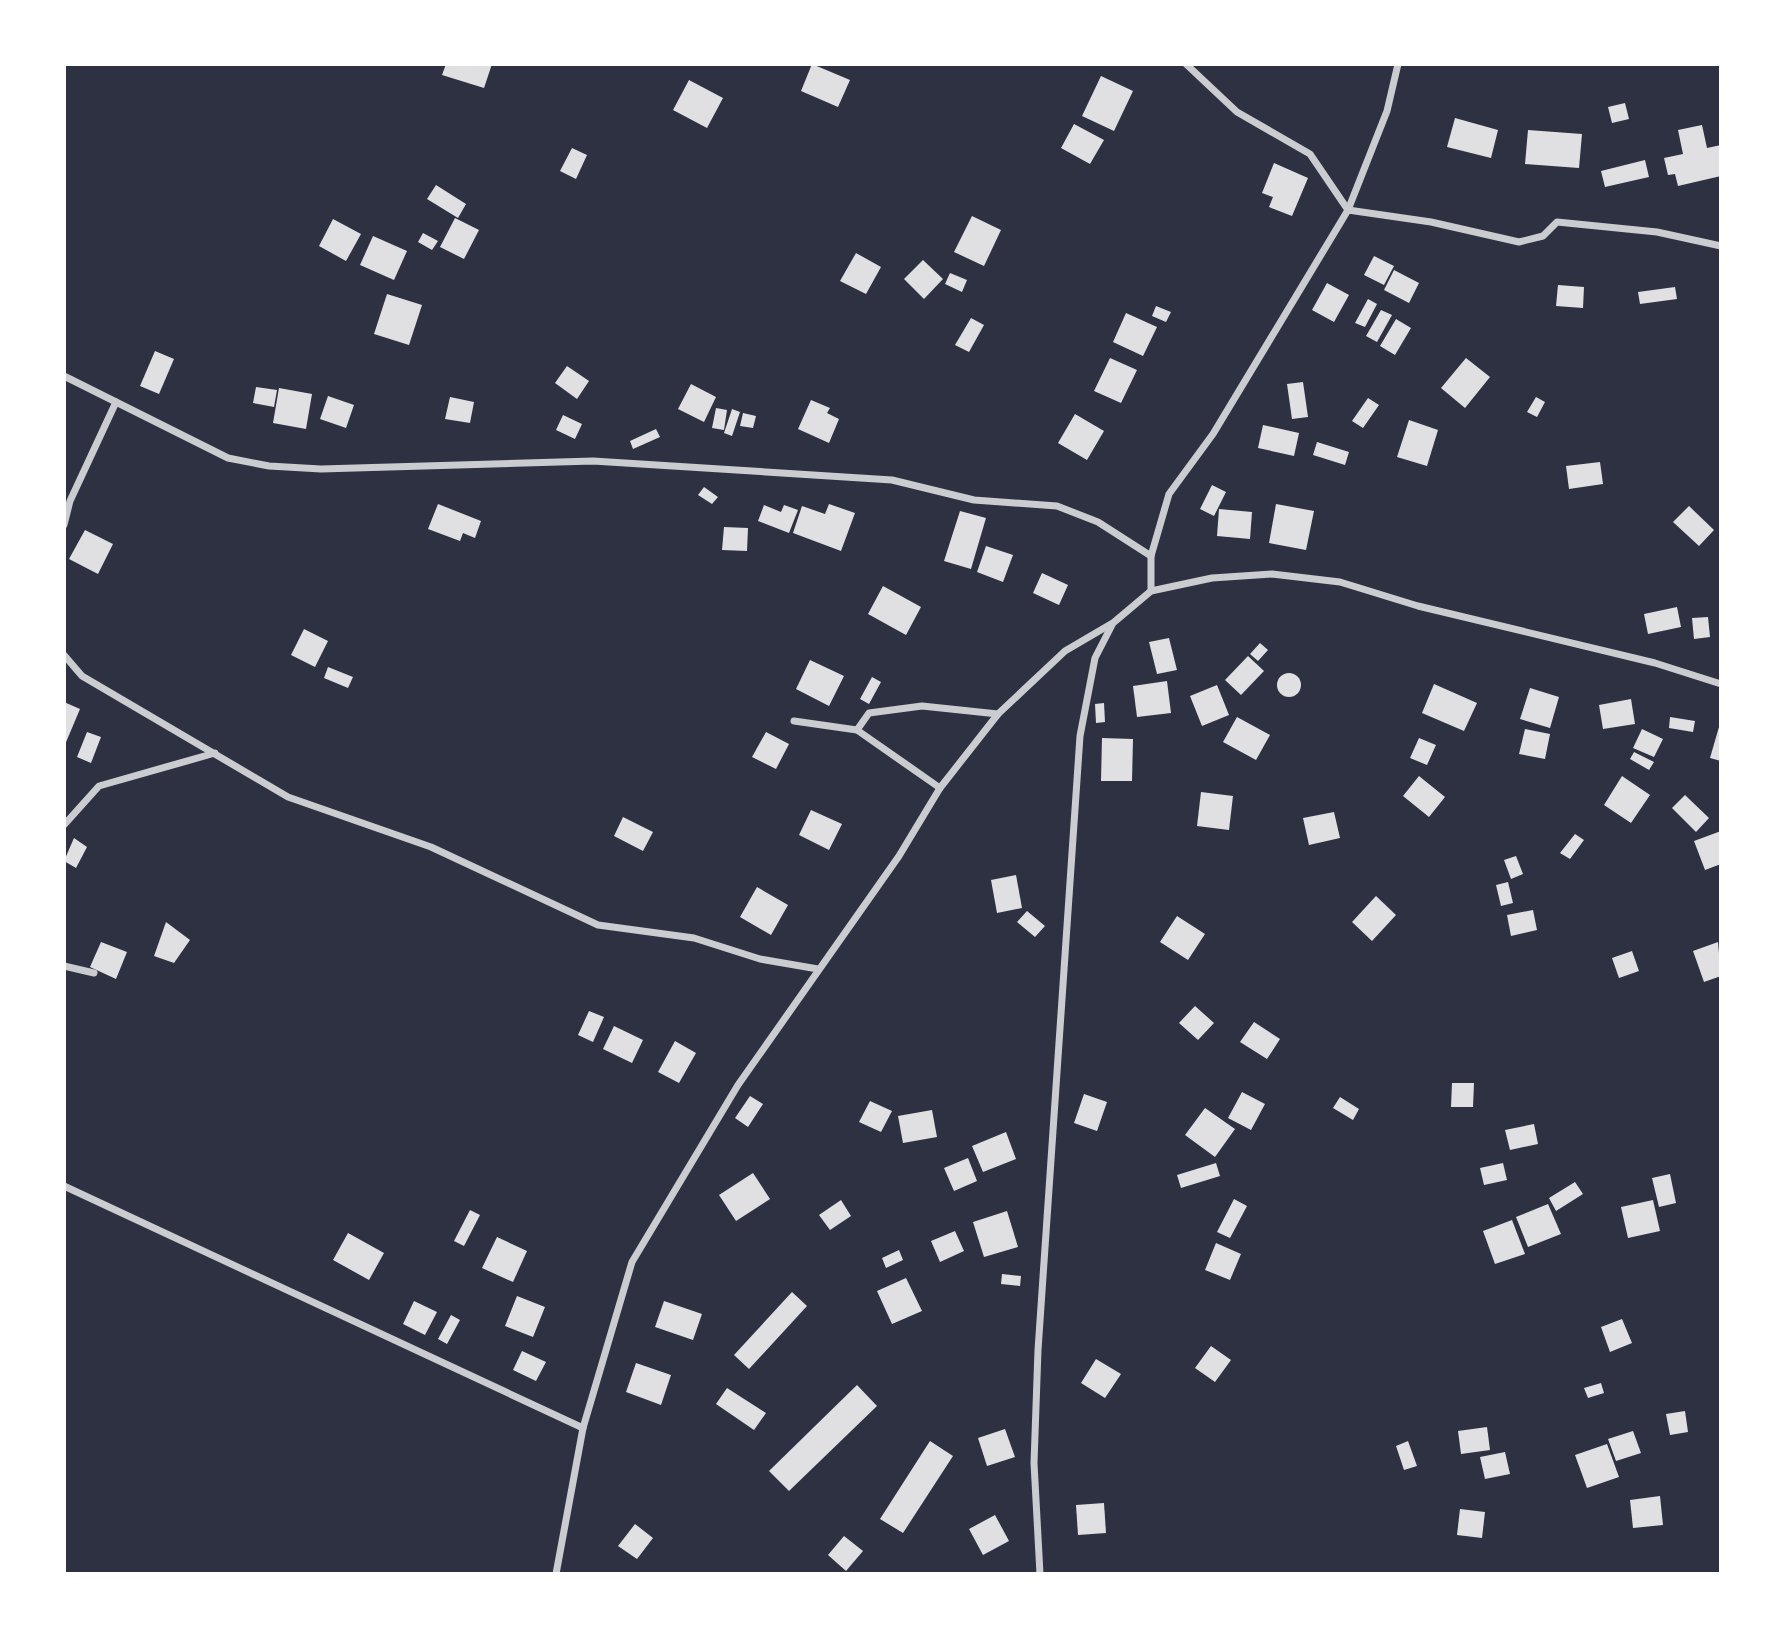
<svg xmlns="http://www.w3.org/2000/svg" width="1785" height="1638" viewBox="0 0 1785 1638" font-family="Jost,sans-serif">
<rect width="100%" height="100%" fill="#2d3142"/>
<g fill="#e0e0e3">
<polygon points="446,64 492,64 484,88 442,75"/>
<polygon points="812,64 850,80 838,107 801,91"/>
<polygon points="1101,76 1133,91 1114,131 1082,116"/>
<polygon points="689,80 723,98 707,128 673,110"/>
<polygon points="1625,103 1629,119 1612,123 1608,107"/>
<polygon points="1455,118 1498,130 1491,158 1447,147"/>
<polygon points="1074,124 1104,140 1090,164 1061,148"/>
<polygon points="1702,125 1707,148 1721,145 1721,176 1678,186 1675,174 1668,175 1664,158 1683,154 1678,130"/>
<polygon points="1528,130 1582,134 1579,168 1525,164"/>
<polygon points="572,148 587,155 576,179 560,171"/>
<polygon points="1645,160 1649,177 1605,187 1601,171"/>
<polygon points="1274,163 1308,178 1292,216 1269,207 1273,197 1262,193"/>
<polygon points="436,185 466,204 458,218 427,199"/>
<polygon points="972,216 1001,230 984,266 954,252"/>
<polygon points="455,218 479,230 464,259 440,247"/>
<polygon points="333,219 361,234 346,261 319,246"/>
<polygon points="423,233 438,241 432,250 418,242"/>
<polygon points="373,236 407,251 394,280 360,265"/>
<polygon points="856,253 881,267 866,294 840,281"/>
<polygon points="1374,256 1394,266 1384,285 1364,275"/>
<polygon points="923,260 943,279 924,299 904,279"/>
<polygon points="1394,270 1419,283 1409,303 1384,290"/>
<polygon points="950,273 967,280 962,292 945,284"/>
<polygon points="1327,283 1349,295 1334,322 1312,310"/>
<polygon points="1558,285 1584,287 1583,308 1556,306"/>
<polygon points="1675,287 1677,299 1640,304 1638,292"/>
<polygon points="387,294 422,305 409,345 374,334"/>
<polygon points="1368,299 1377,304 1365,327 1355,323"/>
<polygon points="1156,306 1171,312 1166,322 1152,316"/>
<polygon points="1381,310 1392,315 1377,342 1366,336"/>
<polygon points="1126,313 1157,327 1143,356 1113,342"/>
<polygon points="971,318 984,325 969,352 955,345"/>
<polygon points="1396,319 1411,328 1395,355 1380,346"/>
<polygon points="155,351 174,359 159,394 140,386"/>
<polygon points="1110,358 1137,370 1121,403 1094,391"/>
<polygon points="1466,358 1490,377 1465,408 1441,388"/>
<polygon points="567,366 589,381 577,399 555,383"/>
<polygon points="1303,382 1308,417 1292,419 1287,384"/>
<polygon points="691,384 716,397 704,422 678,409"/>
<polygon points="256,387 277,390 274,407 253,403"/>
<polygon points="279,388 312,394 306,429 273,423"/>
<polygon points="328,396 354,405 346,428 320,419"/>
<polygon points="450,397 474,402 470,423 445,419"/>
<polygon points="1536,397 1545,402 1537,417 1527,412"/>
<polygon points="1368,398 1379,405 1363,428 1352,421"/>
<polygon points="811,400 830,408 827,413 839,419 829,443 798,429"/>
<polygon points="716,408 727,410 724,430 712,428"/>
<polygon points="732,409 740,412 732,436 724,433"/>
<polygon points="743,413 756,416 753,428 740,426"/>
<polygon points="1075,414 1104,431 1087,460 1058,443"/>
<polygon points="563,415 582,424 575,439 556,430"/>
<polygon points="1409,420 1438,430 1427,466 1397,457"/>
<polygon points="1263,425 1299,433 1294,456 1258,448"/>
<polygon points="656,429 660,437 633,449 630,441"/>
<polygon points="1317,442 1349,452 1345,465 1313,455"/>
<polygon points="1600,462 1603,484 1569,489 1566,466"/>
<polygon points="1212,485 1226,492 1214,516 1200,509"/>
<polygon points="704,487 718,497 712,504 698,495"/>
<polygon points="438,504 481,521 475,538 463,533 460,541 428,529"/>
<polygon points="829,504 855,513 841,551 793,533 802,506 825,514"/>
<polygon points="1276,504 1314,511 1306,550 1269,543"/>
<polygon points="764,505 781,512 784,505 798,510 789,533 758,521"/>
<polygon points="1689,506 1714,530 1699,546 1673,522"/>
<polygon points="1219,509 1252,512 1250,539 1217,536"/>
<polygon points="960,511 986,518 971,569 944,561"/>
<polygon points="724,527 748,528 747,551 722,550"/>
<polygon points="85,530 113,544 98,574 69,559"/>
<polygon points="986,546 1013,555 1003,582 977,572"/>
<polygon points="1042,573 1068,585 1059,605 1033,593"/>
<polygon points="883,586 921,607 906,635 868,614"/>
<polygon points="1677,607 1681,627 1648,634 1644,614"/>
<polygon points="1708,617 1710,637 1694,639 1692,618"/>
<polygon points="304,629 328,641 315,667 291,655"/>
<polygon points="1169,638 1177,670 1157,674 1149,642"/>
<polygon points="1260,643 1268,650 1258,661 1250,654"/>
<polygon points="1248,656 1264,671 1241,695 1225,680"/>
<polygon points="810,660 844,676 829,706 796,689"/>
<polygon points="328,667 353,677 348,688 324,678"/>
<circle cx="1289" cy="685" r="12"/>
<polygon points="872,677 881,682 869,704 860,699"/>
<polygon points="1167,681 1171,713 1137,717 1133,686"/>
<polygon points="1434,684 1477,703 1464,731 1422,713"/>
<polygon points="1217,685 1229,715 1202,726 1190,696"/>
<polygon points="1530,688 1559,697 1550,728 1520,719"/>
<polygon points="1631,699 1635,724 1603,729 1599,705"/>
<polygon points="64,702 80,709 64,747"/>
<polygon points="1104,703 1105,722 1096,723 1095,704"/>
<polygon points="1237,717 1270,735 1256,760 1223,742"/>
<polygon points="1670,717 1695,721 1693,732 1669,728"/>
<polygon points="1721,720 1721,761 1710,758"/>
<polygon points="1525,729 1550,734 1545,759 1519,754"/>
<polygon points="1642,729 1663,739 1654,757 1633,748"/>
<polygon points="87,732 101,737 91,763 77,757"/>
<polygon points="766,732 789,744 776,769 752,757"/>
<polygon points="1102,738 1133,739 1132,781 1101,781"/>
<polygon points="1419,738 1436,745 1427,765 1410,758"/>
<polygon points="1634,752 1654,762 1649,770 1630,759"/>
<polygon points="1419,776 1445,797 1429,817 1403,796"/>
<polygon points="1622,776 1650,795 1631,823 1604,805"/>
<polygon points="1201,792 1233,796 1229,830 1197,826"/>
<polygon points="1685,795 1709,818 1696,832 1672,808"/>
<polygon points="811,810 842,824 829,850 799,835"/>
<polygon points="1334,812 1340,838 1309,845 1303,818"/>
<polygon points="623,817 653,832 643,851 614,836"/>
<polygon points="1721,831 1721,864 1705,870 1694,841"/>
<polygon points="1575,834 1584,840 1570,859 1560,853"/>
<polygon points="74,838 87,847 76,868 64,861"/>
<polygon points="1516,856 1523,874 1511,879 1504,860"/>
<polygon points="1016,875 1022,908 997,913 991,880"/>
<polygon points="1508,882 1513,903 1501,906 1496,885"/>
<polygon points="757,887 788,905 771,935 740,917"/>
<polygon points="1376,896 1396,915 1372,941 1352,922"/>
<polygon points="1533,910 1537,930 1511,936 1507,915"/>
<polygon points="1027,911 1045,926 1035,937 1017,922"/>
<polygon points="1177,916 1205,934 1188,960 1160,942"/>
<polygon points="166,922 190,940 174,963 154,956"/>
<polygon points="101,942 127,952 116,979 90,967"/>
<polygon points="1718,942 1721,976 1704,982 1693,951"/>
<polygon points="1632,951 1639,971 1619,978 1612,958"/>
<polygon points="1195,1006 1214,1023 1198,1040 1179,1023"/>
<polygon points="589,1011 604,1017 593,1042 578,1035"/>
<polygon points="1254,1022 1280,1039 1267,1059 1240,1042"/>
<polygon points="614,1026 643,1040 632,1063 603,1049"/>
<polygon points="675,1041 696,1053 679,1083 658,1072"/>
<polygon points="1452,1083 1474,1083 1473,1107 1451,1107"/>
<polygon points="1242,1092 1265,1104 1251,1130 1228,1118"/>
<polygon points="1084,1094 1107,1102 1097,1131 1074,1123"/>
<polygon points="750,1096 763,1104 748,1127 735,1118"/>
<polygon points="1340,1097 1359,1109 1353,1120 1333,1108"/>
<polygon points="870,1101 892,1111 881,1132 859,1122"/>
<polygon points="1205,1108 1235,1129 1215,1157 1185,1135"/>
<polygon points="932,1110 937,1137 903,1143 898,1116"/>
<polygon points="1534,1124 1538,1144 1510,1150 1505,1130"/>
<polygon points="1006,1132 1016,1159 983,1172 972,1146"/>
<polygon points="968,1158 977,1181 954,1191 944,1168"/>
<polygon points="1216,1163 1220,1176 1181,1188 1177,1175"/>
<polygon points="1503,1163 1507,1180 1484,1185 1480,1168"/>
<polygon points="753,1173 770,1199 736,1221 719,1195"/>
<polygon points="1670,1174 1676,1203 1659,1207 1652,1178"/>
<polygon points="1575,1182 1583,1194 1556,1211 1549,1198"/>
<polygon points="1234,1199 1247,1206 1230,1238 1217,1232"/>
<polygon points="841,1200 851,1216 830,1230 819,1215"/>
<polygon points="1653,1200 1660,1231 1628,1238 1621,1207"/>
<polygon points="1548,1204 1561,1234 1528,1247 1516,1217"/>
<polygon points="470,1210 480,1215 464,1246 454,1241"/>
<polygon points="1007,1211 1018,1247 984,1257 973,1222"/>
<polygon points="1512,1220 1525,1254 1495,1264 1483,1231"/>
<polygon points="955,1231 964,1251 940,1262 931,1241"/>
<polygon points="348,1233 384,1253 369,1280 333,1260"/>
<polygon points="497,1237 527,1251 513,1282 482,1268"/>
<polygon points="1216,1243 1241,1254 1230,1280 1205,1270"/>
<polygon points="899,1250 903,1260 886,1268 882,1258"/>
<polygon points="1002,1274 1021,1276 1020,1286 1001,1284"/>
<polygon points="906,1278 922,1311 892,1324 877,1291"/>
<polygon points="792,1292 807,1306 749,1369 734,1355"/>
<polygon points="517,1296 545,1307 533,1337 505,1326"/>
<polygon points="414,1301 437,1312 425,1335 403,1324"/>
<polygon points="664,1301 702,1314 693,1340 655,1327"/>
<polygon points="451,1315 460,1320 447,1344 438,1339"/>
<polygon points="1622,1319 1632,1343 1610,1352 1601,1327"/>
<polygon points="1211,1346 1231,1360 1215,1382 1195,1368"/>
<polygon points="522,1351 546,1362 536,1381 513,1370"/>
<polygon points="1096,1359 1121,1374 1105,1398 1081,1383"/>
<polygon points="636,1363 671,1375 661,1405 626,1392"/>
<polygon points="1601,1383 1604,1393 1588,1398 1584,1388"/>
<polygon points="857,1385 877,1406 789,1491 769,1471"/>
<polygon points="727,1388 766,1413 754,1430 716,1404"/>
<polygon points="1685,1411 1688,1432 1670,1435 1666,1414"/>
<polygon points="1487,1427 1490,1450 1461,1454 1458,1431"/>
<polygon points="1005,1429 1015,1457 987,1466 978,1438"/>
<polygon points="1633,1431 1641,1453 1616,1461 1608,1439"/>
<polygon points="930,1441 953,1456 903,1533 880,1519"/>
<polygon points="1408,1441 1417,1466 1404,1470 1396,1446"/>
<polygon points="1607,1444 1619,1477 1587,1488 1575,1455"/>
<polygon points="1505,1452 1510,1474 1485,1479 1480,1457"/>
<polygon points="1660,1496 1663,1525 1633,1528 1630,1500"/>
<polygon points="1104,1503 1106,1533 1078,1535 1076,1505"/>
<polygon points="1460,1509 1485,1512 1482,1538 1457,1535"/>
<polygon points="995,1515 1009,1541 983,1555 969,1529"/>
<polygon points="635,1524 653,1538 637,1559 618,1546"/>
<polygon points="844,1536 863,1551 846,1571 828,1555"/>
</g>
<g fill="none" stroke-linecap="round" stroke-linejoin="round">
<g stroke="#caccd0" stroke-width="7">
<polyline points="1186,64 1237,112 1310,154 1348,210 1431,222 1519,242 1543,236 1557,222 1657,232 1721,246"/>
<polyline points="64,376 228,458 269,466 321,469 593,461 892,480 974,500 1057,506 1098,522 1151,556"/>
<polyline points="64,525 70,501 116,402"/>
<polyline points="1151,591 1151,556 1169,494 1213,434 1348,210 1387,111 1398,64"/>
<polyline points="64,655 82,676 288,797 431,847 598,925 694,938 760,959 818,969"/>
<polyline points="794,721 857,730"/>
<polyline points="940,788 857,730 869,713 922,706 998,714"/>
<polyline points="64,825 99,786 215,753"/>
<polyline points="64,966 94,973"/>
<polyline points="64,1186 583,1428"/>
<polyline points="556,1574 583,1428 632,1262 738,1085 899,856 940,788 998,714 1065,651 1111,624"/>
<polyline points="1040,1574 1034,1463 1038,1350 1080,736 1095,658 1113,623 1151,591 1212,578 1272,574 1340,582 1418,606 1655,663 1721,684"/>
</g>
</g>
<rect width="1785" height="1638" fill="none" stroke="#ffffff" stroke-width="132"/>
</svg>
